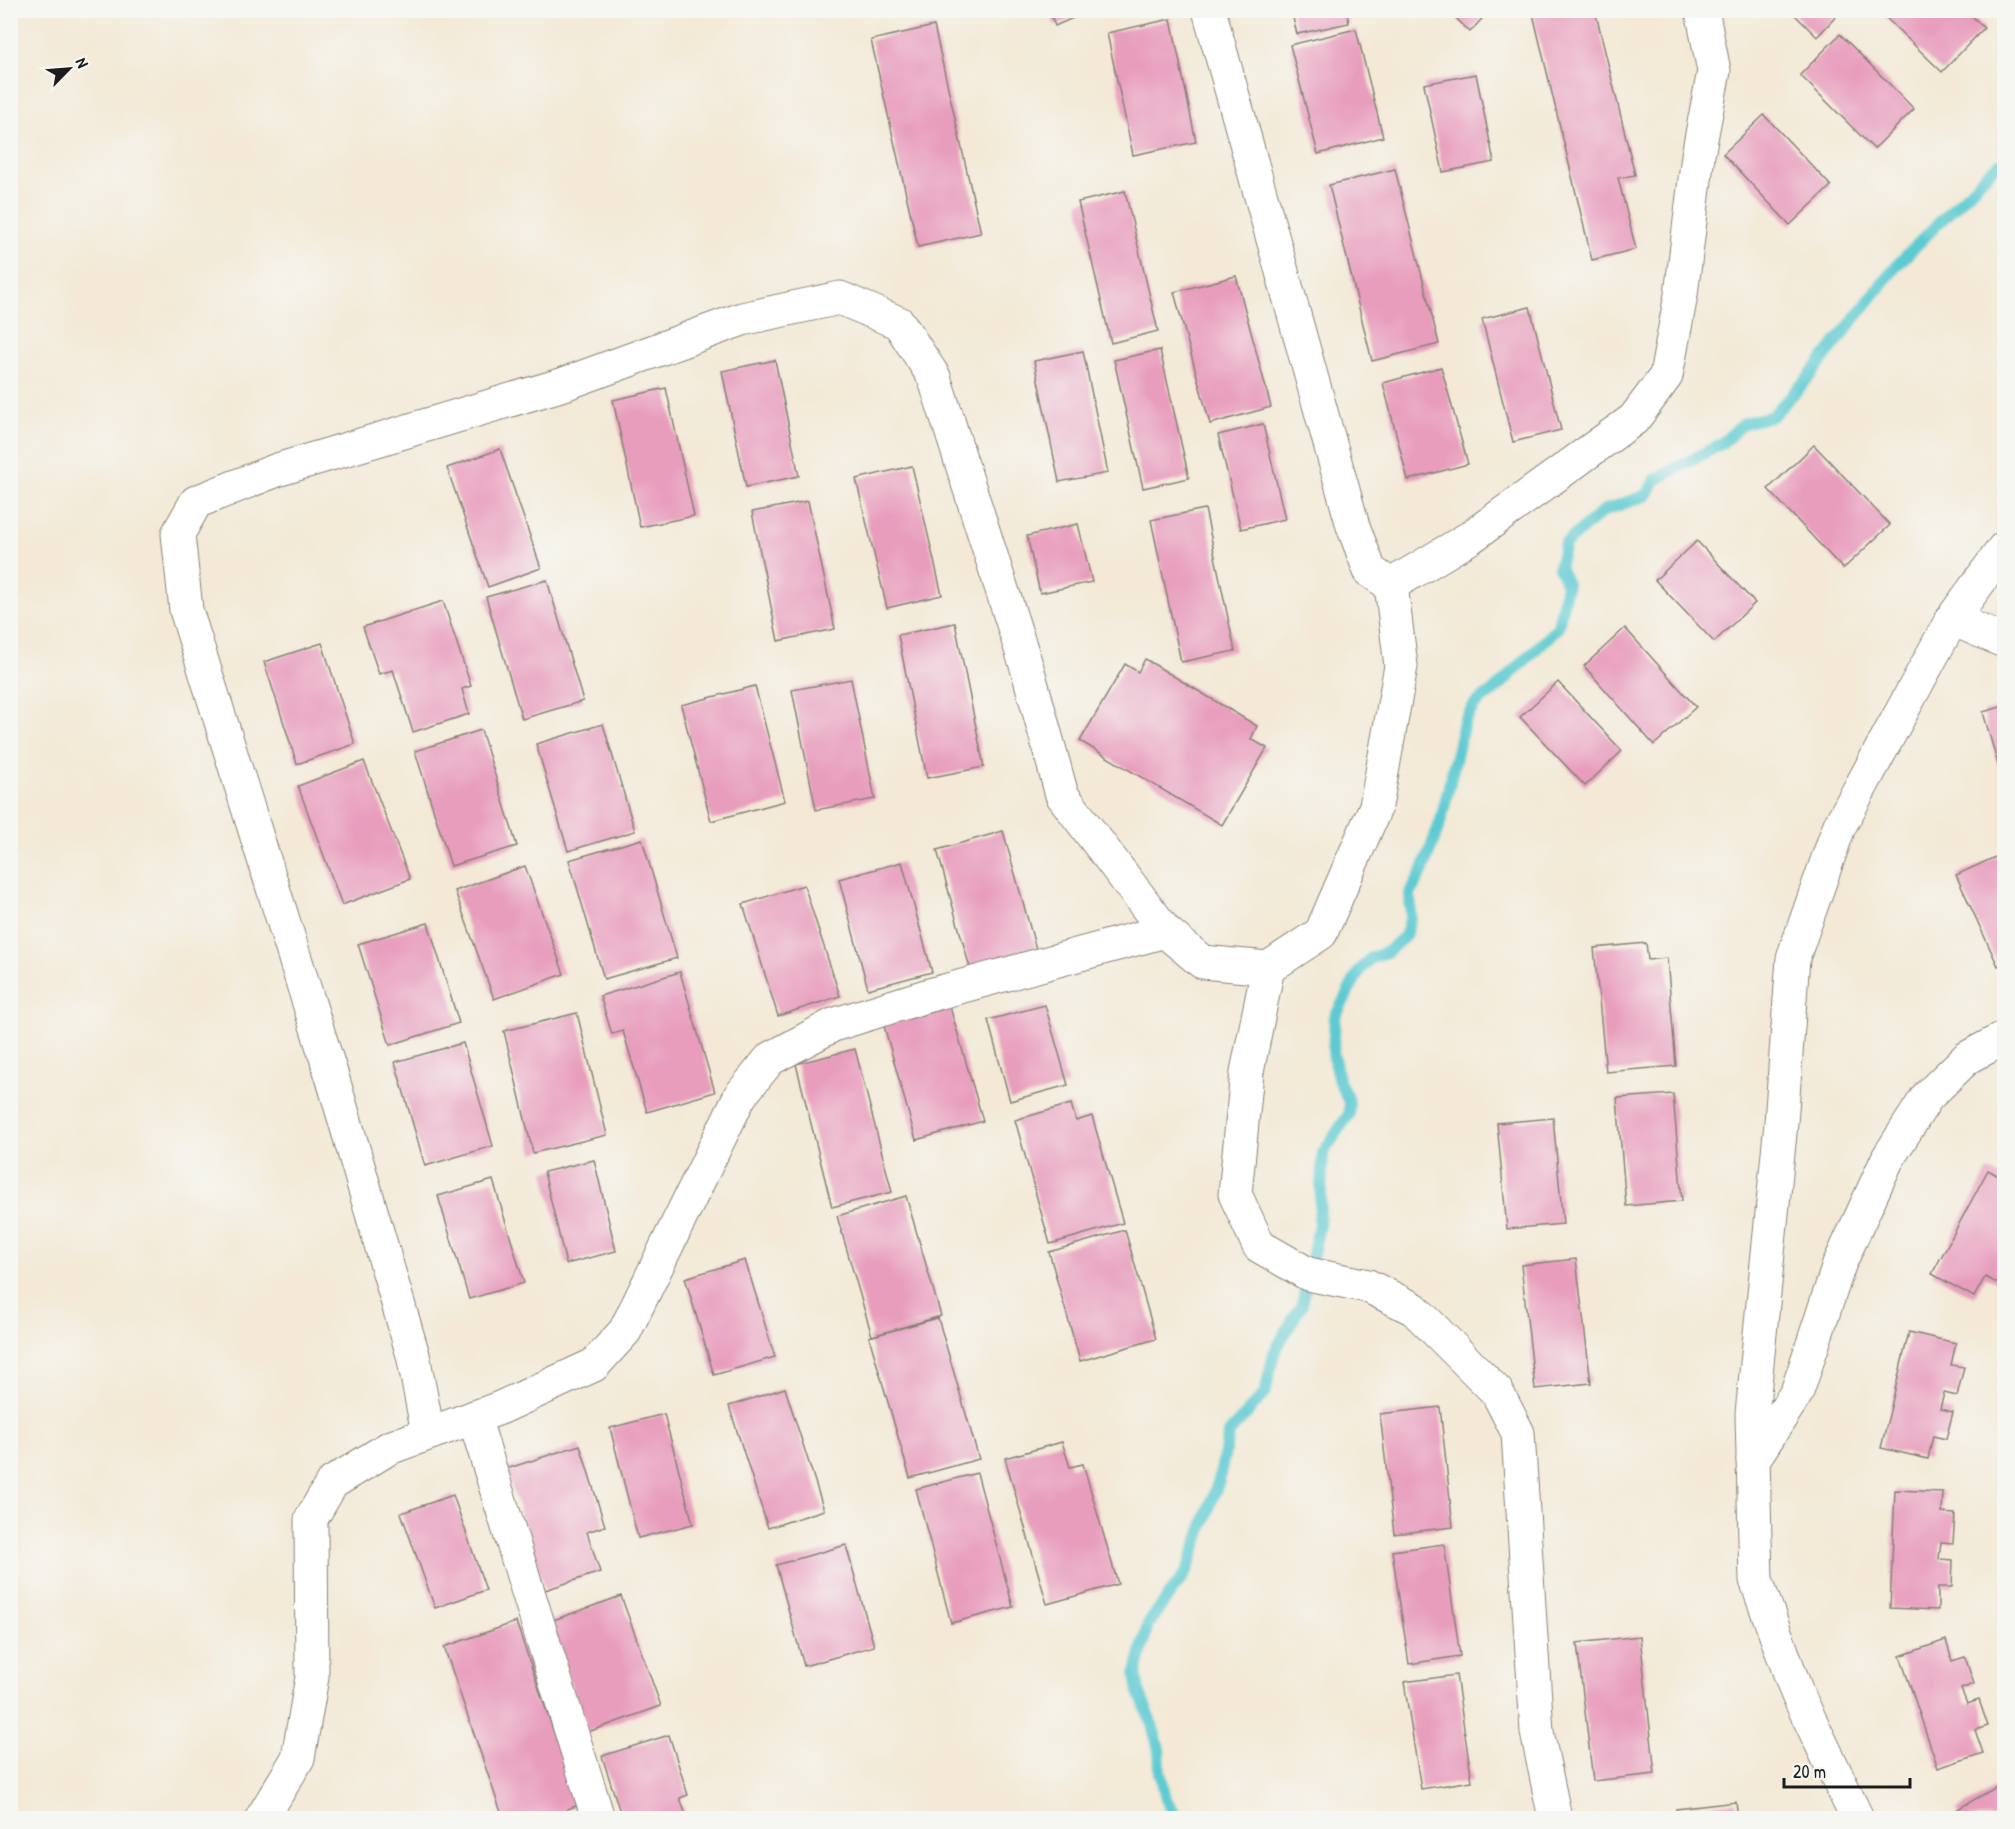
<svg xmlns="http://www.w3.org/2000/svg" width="2015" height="1829" viewBox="0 0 2015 1829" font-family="'Patrick Hand',sans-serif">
<rect width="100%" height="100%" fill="#f6f6f2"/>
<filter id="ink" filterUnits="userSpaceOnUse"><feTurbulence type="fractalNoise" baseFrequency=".0167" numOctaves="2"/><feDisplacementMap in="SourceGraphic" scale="12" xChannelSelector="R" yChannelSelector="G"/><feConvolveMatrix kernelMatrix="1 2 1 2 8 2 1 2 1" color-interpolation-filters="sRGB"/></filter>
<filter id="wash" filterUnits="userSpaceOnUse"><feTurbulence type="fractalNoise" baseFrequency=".008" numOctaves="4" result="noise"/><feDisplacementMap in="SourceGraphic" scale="24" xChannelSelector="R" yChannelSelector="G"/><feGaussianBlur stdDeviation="1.35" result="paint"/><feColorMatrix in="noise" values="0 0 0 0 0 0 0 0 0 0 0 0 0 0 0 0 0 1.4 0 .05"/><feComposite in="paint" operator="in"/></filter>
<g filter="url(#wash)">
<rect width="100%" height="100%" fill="#f3e9d6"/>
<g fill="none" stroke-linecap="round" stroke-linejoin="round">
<polyline stroke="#5dcad2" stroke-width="12" points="1177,1818 1166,1799 1160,1772 1159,1749 1150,1718 1139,1692 1136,1673 1148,1624 1187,1571 1219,1480 1229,1433 1265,1393 1274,1353 1302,1304 1319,1226 1323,1153 1349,1114 1349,1102 1339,1081 1333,1054 1335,1017 1360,970 1371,958 1387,952 1405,936 1411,917 1410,893 1422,872 1441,820 1464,722 1475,704 1496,689 1558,627 1567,584 1559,567 1565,544 1603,511 1647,495 1655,480 1721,444 1744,423 1772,416 1809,377 1896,266 1991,170 2004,161"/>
</g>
<g id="blocks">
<g fill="#e89dbd">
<polygon points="1049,10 1091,10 1055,26"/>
<polygon points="1291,10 1346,10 1349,23 1297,34"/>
<polygon points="1448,10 1490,10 1470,32"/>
<polygon points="1532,10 1595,10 1635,175 1618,178 1636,249 1592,260"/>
<polygon points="1790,10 1842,10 1817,37"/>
<polygon points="1878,10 1966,10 1984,28 1942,72"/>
<polygon points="1171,19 1196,142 1133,155 1107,33"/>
<polygon points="934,26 981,233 918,247 871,40"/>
<polygon points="1356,29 1383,137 1318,154 1290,45"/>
<polygon points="1840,34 1914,109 1874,149 1800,75"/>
<polygon points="1476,74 1494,162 1443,172 1424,84"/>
<polygon points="1764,115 1831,186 1790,225 1723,154"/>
<polygon points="1395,169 1439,344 1372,361 1329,185"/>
<polygon points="1125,191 1158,331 1111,343 1078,202"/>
<polygon points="1236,276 1271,407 1210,424 1174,292"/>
<polygon points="1530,307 1561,430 1513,442 1482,319"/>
<polygon points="1160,350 1189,478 1143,488 1114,360"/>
<polygon points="1083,351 1108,473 1059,482 1034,361"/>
<polygon points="775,360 799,476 746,487 722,371"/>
<polygon points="1441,367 1468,464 1408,480 1383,383"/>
<polygon points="666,388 694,516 640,527 613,400"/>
<polygon points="1263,424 1285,519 1241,529 1218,435"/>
<polygon points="1814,445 1890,525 1843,569 1768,489"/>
<polygon points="500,449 541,568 488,587 447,468"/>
<polygon points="912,466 942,595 887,608 856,479"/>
<polygon points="808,501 835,629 778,641 752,512"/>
<polygon points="1205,509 1235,651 1181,662 1151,520"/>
<polygon points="1078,524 1092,582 1040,593 1027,536"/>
<polygon points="1697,541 1755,603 1714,642 1655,580"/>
<polygon points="547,580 583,701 522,719 486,597"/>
<polygon points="443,601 471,686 462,689 469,714 413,732 393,670 379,674 363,627"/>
<polygon points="955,623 984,767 927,778 898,635"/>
<polygon points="1625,628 1696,707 1654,745 1584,666"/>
<polygon points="322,643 355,744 297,764 264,662"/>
<polygon points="1145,659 1257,726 1251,739 1267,748 1222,825 1080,741 1125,664 1138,672"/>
<polygon points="851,679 875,799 816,810 792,690"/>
<polygon points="1558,682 1622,751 1585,786 1520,717"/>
<polygon points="755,686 785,801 711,821 681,705"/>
<polygon points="2004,706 2004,786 1983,712"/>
<polygon points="603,724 635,831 568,851 536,744"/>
<polygon points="481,730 517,846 451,866 415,751"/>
<polygon points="364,761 410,879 342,905 298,786"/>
<polygon points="1003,831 1036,949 970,968 937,850"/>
<polygon points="642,839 677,958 604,979 569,860"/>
<polygon points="2004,853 2004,963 1998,966 1956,875"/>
<polygon points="902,862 932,972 868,989 839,879"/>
<polygon points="525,866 564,974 494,999 455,891"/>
<polygon points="804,885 840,996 778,1016 743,904"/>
<polygon points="428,923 459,1023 390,1045 358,944"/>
<polygon points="1646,943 1648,960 1667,958 1676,1066 1606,1072 1594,948"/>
<polygon points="680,972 715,1092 647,1112 623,1031 612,1034 600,996"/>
<polygon points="1045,1005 1068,1085 1010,1101 988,1020"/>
<polygon points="950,1007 983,1121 916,1140 884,1026"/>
<polygon points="577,1013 607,1135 533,1153 504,1031"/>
<polygon points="463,1043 493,1146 425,1166 395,1062"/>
<polygon points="855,1049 892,1192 832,1207 796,1064"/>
<polygon points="1673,1094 1682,1201 1626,1206 1617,1098"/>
<polygon points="1071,1104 1076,1121 1092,1116 1123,1223 1050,1244 1015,1120"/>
<polygon points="1553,1118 1563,1224 1507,1229 1497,1123"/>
<polygon points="594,1160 616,1251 566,1264 544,1172"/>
<polygon points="1988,1170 2004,1179 2004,1241 1998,1252 2004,1256 2004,1269 1997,1283 1985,1277 1974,1297 1932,1274"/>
<polygon points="493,1180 524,1283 469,1299 438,1196"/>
<polygon points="906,1196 941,1316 872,1336 837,1216"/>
<polygon points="1125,1230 1156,1339 1080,1361 1049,1252"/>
<polygon points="1576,1259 1591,1383 1535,1389 1521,1265"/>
<polygon points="745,1260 775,1357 714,1375 685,1278"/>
<polygon points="938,1318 979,1459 910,1478 869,1337"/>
<polygon points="1909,1332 1956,1343 1951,1365 1964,1367 1957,1396 1944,1393 1940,1409 1953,1412 1946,1439 1933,1436 1928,1459 1881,1448"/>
<polygon points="785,1388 824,1510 768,1528 729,1406"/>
<polygon points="1440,1407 1453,1527 1394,1534 1380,1414"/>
<polygon points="664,1414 693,1524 638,1538 610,1428"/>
<polygon points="1062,1442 1070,1467 1083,1464 1118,1584 1047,1604 1005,1458"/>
<polygon points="580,1445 605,1526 587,1532 600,1572 545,1590 506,1469"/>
<polygon points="977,1473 1013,1607 951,1623 916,1489"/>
<polygon points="1895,1490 1943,1492 1942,1513 1955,1514 1953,1543 1941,1542 1939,1559 1953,1560 1952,1587 1938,1587 1938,1610 1890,1608"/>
<polygon points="453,1495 486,1590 435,1608 401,1513"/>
<polygon points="1444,1544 1460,1656 1409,1664 1392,1551"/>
<polygon points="846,1545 874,1646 804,1666 776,1565"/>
<polygon points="621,1596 661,1706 588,1732 548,1622"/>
<polygon points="516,1622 579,1805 567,1809 571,1818 503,1818 444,1647"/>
<polygon points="1640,1636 1655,1774 1593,1781 1577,1643"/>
<polygon points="1946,1640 1952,1661 1965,1657 1974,1684 1961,1689 1967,1704 1979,1700 1988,1726 1975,1730 1983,1753 1938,1768 1900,1656"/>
<polygon points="1456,1675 1472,1781 1421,1789 1404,1682"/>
<polygon points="669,1735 688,1795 680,1798 687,1818 622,1818 602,1756"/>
<polygon points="1998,1786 2004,1797 2004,1818 1961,1818 1956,1810"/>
<polygon points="1736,1802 1738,1818 1678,1818 1676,1809"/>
<polygon points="1652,1814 1652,1818 1620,1818 1620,1817"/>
</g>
</g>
</g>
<g filter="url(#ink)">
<use href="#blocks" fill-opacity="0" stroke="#888279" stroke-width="1.5"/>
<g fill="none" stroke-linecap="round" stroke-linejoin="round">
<defs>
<g id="street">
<polyline points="1209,10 1353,526 1370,571 1391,585 1471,537 1634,419 1666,376 1681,295 1698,155 1714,71 1702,10"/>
<polyline points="1952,619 2004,641"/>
<polyline points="1268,968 1247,1072 1235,1194 1259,1246 1308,1274 1368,1286 1414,1309 1497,1392 1518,1433 1537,1732 1555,1818"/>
<polyline points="474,1417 598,1818"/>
<polyline points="428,1433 413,1355 334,1083 186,610 178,534 196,502 277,470 564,384 742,319 840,298 899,323 934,377 1028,671 1062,795 1165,931 1202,962 1268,968 1321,933 1376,806 1401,666 1391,585"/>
<polyline points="1753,1460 1797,1392 1839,1265 1888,1158 1927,1097 1967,1058 2004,1038"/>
<polyline points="262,1818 298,1758 312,1677 311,1519 332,1483 389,1448 500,1408 594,1365 625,1331 740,1096 770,1059 833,1025 926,996 1165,931"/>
<polyline points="1857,1818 1797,1693 1756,1580 1752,1414 1781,1123 1793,958 1839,827 1952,619 2004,548"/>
</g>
</defs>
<use href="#street" stroke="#888279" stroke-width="35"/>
<use href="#street" stroke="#fff" stroke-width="33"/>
</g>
</g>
<rect width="2015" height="1829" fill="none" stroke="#f6f6f2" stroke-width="36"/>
<g transform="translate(69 69) rotate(65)" stroke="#f6f6f2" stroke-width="4.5" paint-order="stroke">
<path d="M0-4.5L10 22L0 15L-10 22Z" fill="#1c1c1c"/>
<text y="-9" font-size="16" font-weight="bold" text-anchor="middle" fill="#1c1c1c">N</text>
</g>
<path d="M1784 1778v9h126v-9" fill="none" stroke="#1c1c1c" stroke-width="3"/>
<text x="1793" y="1778" font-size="18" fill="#1c1c1c" stroke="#f6f6f2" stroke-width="4.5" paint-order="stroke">20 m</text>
</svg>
